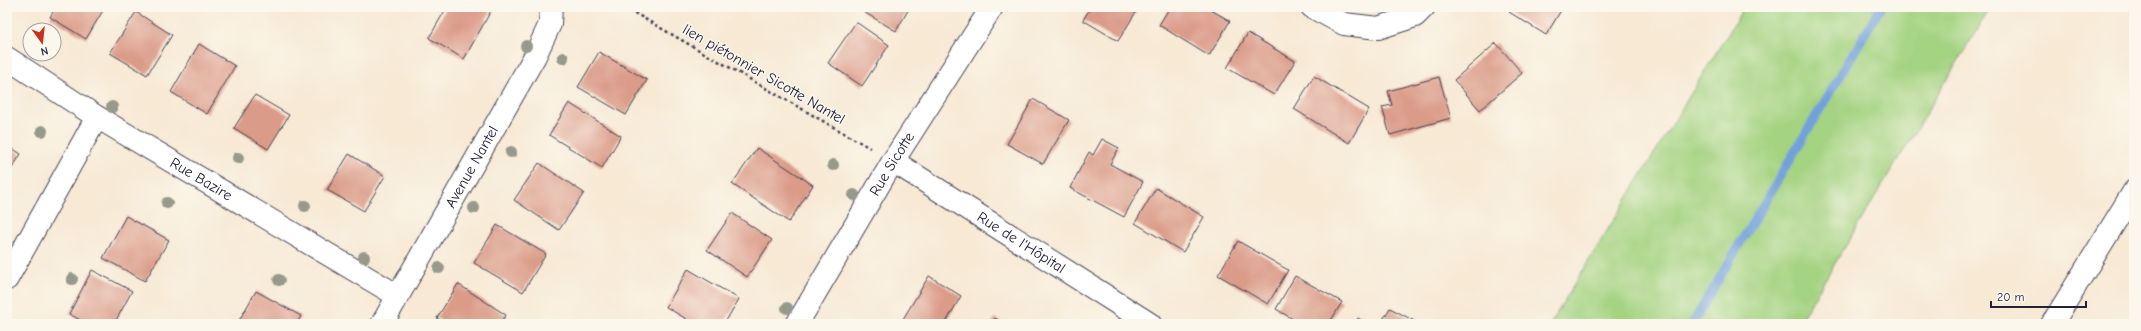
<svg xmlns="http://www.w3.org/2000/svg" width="2141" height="331" viewBox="0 0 2141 331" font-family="'Comic Neue',sans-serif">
<rect width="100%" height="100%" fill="#fbf7ec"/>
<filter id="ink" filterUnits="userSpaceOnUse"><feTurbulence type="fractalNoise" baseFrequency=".025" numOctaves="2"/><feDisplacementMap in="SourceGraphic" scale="8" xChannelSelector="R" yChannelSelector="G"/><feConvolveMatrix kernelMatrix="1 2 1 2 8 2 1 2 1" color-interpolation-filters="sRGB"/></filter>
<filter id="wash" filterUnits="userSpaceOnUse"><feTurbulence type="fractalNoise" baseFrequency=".012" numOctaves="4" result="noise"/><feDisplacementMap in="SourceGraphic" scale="16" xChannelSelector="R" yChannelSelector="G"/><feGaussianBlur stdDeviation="0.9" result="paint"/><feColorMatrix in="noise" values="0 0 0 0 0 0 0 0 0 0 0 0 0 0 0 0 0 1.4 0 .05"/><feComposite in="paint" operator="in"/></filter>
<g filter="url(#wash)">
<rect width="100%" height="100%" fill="#f7e9d4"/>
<polygon fill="#a4d381" stroke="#637a5e" points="1744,7 1991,7 1798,324 1550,324"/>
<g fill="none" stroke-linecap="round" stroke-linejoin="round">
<polyline stroke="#72a0da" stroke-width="9" points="1692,324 1881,7"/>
</g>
<g id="blocks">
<g fill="#db9b89">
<polygon points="56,7 105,7 86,39 50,17"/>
<polygon points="447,7 488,7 492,9 464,59 429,38"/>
<polygon points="864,7 910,7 896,31 862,11"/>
<polygon points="1091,7 1139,7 1118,41 1083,20"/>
<polygon points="1170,7 1206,7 1230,21 1209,56 1159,25"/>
<polygon points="1512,7 1563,7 1546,35 1509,12"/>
<polygon points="136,12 172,35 147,75 110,53"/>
<polygon points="856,22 889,45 862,86 828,63"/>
<polygon points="1248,33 1295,61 1274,95 1227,68"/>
<polygon points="1496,43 1522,73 1480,110 1454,80"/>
<polygon points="199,44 235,66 207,114 171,92"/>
<polygon points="599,52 647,80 626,115 578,87"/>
<polygon points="1314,76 1369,109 1349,143 1294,109"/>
<polygon points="1439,77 1451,118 1390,135 1382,107 1392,105 1388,91"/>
<polygon points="255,95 289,115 268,149 234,128"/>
<polygon points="1033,99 1069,120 1043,164 1007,144"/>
<polygon points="569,103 621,136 602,168 549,135"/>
<polygon points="1102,139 1119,148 1110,164 1143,182 1124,217 1070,188 1089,152 1093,155"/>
<polygon points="7,145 21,154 7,176"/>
<polygon points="757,148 813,185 789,222 732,184"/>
<polygon points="349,154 385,176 364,211 327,190"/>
<polygon points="539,163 584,193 559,230 514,200"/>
<polygon points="1156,188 1204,217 1183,252 1135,223"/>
<polygon points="732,213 772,240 747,277 707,250"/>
<polygon points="126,216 169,240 145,281 103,258"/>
<polygon points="497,225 546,254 523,292 474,263"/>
<polygon points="1238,241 1288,270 1268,304 1218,275"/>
<polygon points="688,269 739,299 724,324 695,324 666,307"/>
<polygon points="92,270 132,291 114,324 88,324 69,314"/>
<polygon points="929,276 961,296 945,324 911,324 903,319"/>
<polygon points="1295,276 1342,302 1329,324 1301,324 1276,309"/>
<polygon points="458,284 506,315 500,324 446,324 437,318"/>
<polygon points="256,291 301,316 297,324 237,324"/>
<polygon points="1390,308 1420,324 1380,324"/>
<polygon points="995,318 1005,324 991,324"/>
<polygon points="1358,318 1368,324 1355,324"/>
</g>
</g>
</g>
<g filter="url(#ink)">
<use href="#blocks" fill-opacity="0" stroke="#424052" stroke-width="1"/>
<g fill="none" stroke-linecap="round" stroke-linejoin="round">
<defs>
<g id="minor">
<polyline points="1312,7 1344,24 1378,28 1415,16 1424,7"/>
<path id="s1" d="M 7,58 L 97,117 L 398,296"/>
<path id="s2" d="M 893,161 L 1150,324"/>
<polyline points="7,279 97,117"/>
<path id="s3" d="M 382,324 L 535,56 L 550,24 L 551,7"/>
<path id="s4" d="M 797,324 L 893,161 L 992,7"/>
<polyline points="2052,324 2134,191"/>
</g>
</defs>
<use href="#minor" stroke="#424052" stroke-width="24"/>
<polyline stroke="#424052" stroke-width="2.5" stroke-dasharray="3 3" stroke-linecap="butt" points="624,7 870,148"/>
<use href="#minor" stroke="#fff" stroke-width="22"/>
</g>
<g fill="#97998b">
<circle cx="526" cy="46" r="6"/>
<circle cx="563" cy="58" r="6"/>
<circle cx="112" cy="107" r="6"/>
<circle cx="42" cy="131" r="6"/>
<circle cx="511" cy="152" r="6"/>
<circle cx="238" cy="158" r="6"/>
<circle cx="833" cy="165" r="6"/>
<circle cx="854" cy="195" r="6"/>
<circle cx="167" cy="203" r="6"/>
<circle cx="305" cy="206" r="6"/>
<circle cx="474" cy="208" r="6"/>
<circle cx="364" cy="257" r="6"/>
<circle cx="439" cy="268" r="6"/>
<circle cx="72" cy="279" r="6"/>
<circle cx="279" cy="280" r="6"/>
<circle cx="787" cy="308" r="6"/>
</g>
</g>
<g text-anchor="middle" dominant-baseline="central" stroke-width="3" stroke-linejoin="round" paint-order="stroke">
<g font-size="15" fill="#22223b" stroke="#fbf7ec">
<text transform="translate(764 74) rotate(30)">lien piétonnier Sicotte Nantel</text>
<text stroke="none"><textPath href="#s4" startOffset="186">Rue Sicotte</textPath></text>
<text stroke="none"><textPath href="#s3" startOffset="181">Avenue Nantel</textPath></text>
<text stroke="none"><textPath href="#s1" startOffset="229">Rue Bazire</textPath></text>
<text stroke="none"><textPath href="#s2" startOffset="152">Rue de l'Hôpital</textPath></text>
</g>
</g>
<rect width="2141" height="331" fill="none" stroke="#fbf7ec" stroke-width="24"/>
<g transform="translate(42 42) rotate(165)"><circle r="19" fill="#fbf7ec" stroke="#a4a2a5"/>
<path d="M0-3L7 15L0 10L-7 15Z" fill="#c8321e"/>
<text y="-6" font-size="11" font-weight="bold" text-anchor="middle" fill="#22223b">N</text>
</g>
<path d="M1991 301v6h95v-6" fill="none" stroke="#22223b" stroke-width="2"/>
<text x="1997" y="301" font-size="12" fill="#22223b" stroke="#fbf7ec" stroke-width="3" paint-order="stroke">20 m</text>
</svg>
